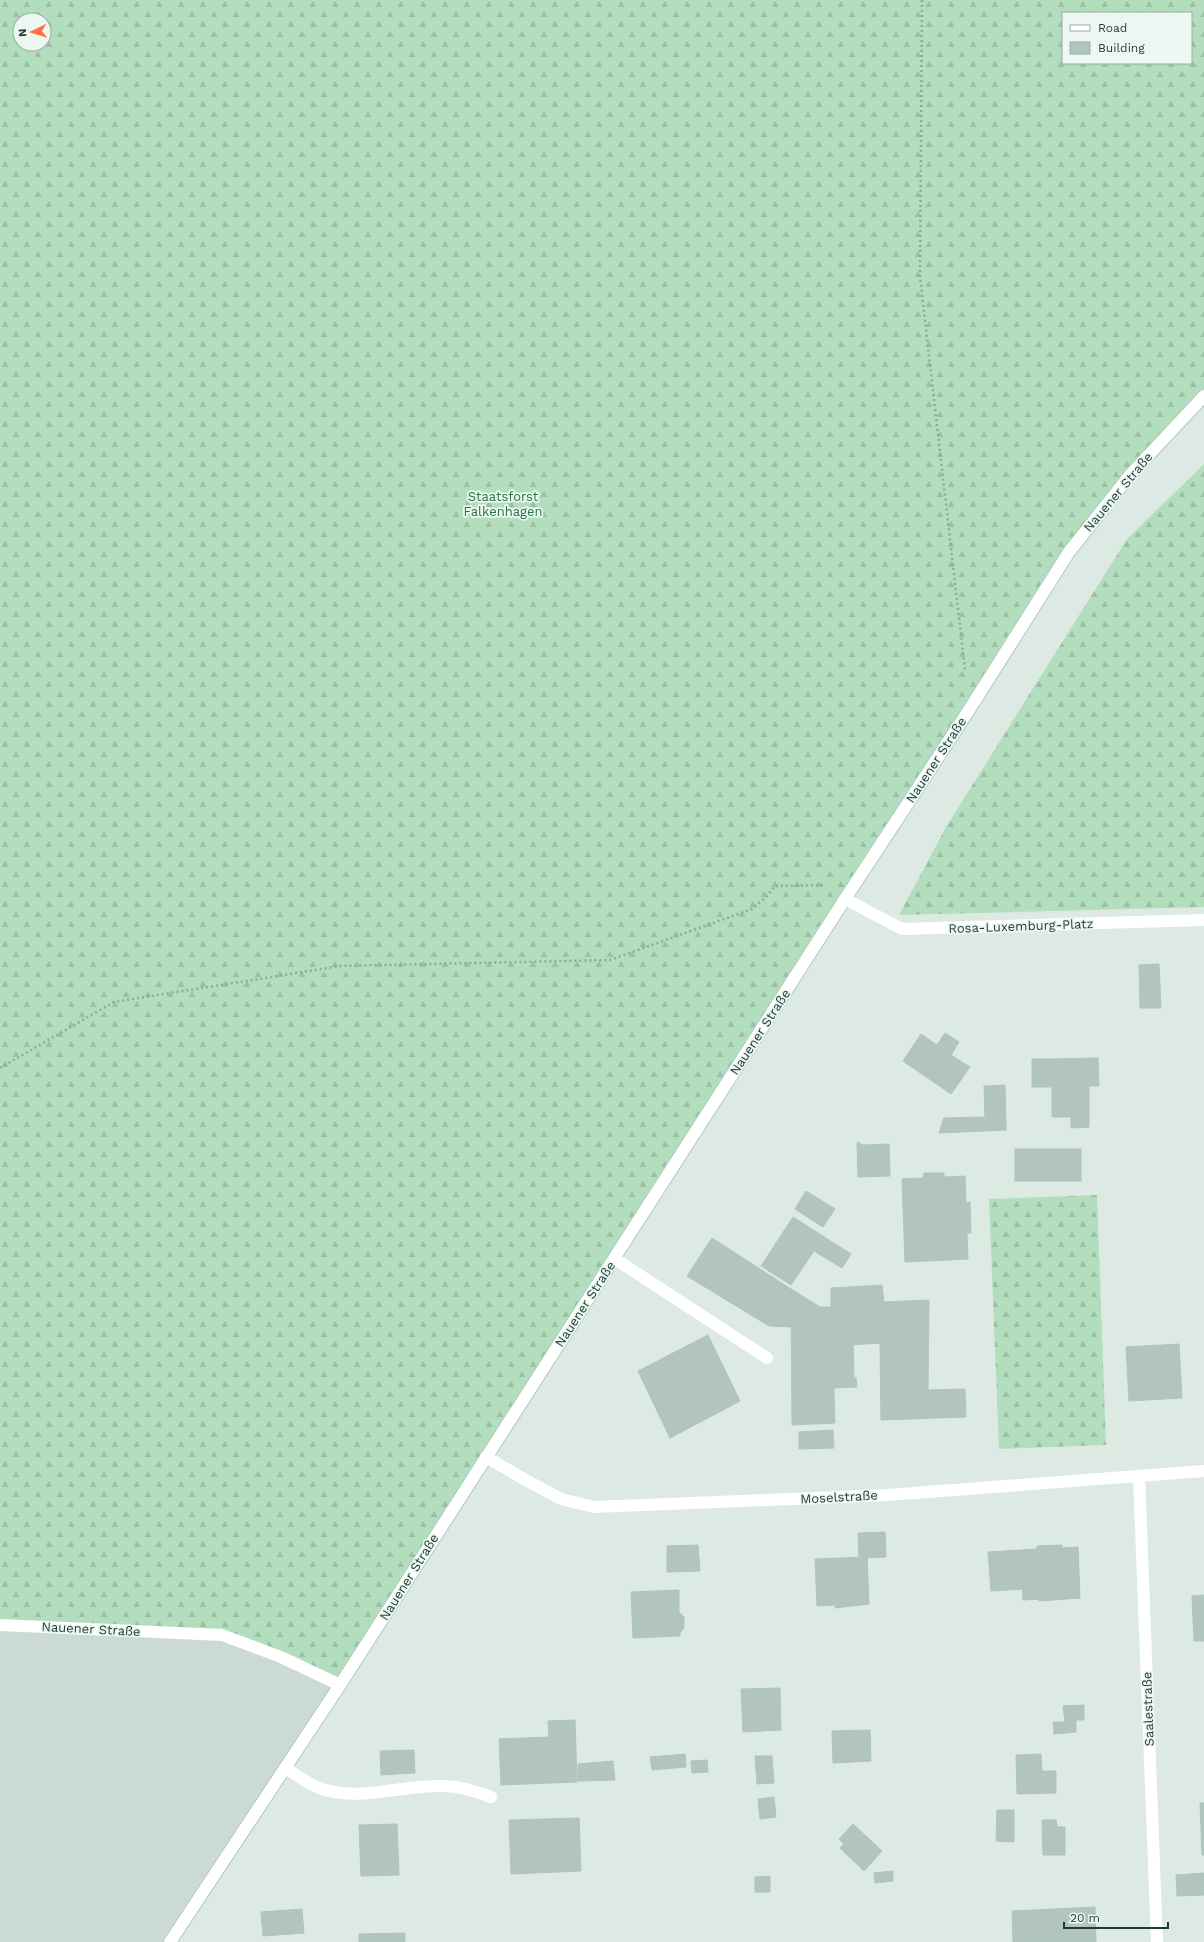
<svg xmlns="http://www.w3.org/2000/svg" width="1204" height="1942" viewBox="0 0 1204 1942" font-family="'Work Sans',sans-serif">
<defs>
<pattern id="forest-firs" width="22" height="20" patternUnits="userSpaceOnUse"><rect width="22" height="20" fill="#b3debe"/><path d="M5 1l3.5 6h-7zM16 11l3.5 6h-7z" fill="#9abfa4"/></pattern>
</defs>
<rect width="100%" height="100%" fill="#ddeae4"/>
<polygon fill="#cbdad3" points="0,1625 222,1635 340,1685 171,1942 0,1942"/>
<g fill="url(#forest-firs)" fill-rule="evenodd">
<path d="M 0,0 L 1204,0 L 1204,396 L 1069,552 L 340,1685 L 222,1635 L 0,1625 ZM 1063,13 L 1191,13 L 1191,63 L 1063,63 ZM 20,20 L 44,20 L 44,44 L 20,44 Z"/>
<polygon points="1204,464 1204,907 899,915 946,827 1127,539"/>
<polygon points="1097,1195 1106,1445 999,1449 989,1199"/>
</g>
<g fill="#b2c5bd" stroke="#afc4bb">
<polygon points="1159,964 1161,1008 1140,1008 1139,965"/>
<polygon points="945,1033 959,1042 951,1055 970,1067 951,1094 903,1061 921,1034 937,1045"/>
<polygon points="1098,1058 1099,1086 1089,1086 1089,1127 1071,1128 1071,1117 1052,1117 1052,1059"/>
<rect x="1032" y="1059" width="20" height="28"/>
<polygon points="1005,1085 1006,1130 939,1133 944,1118 985,1117 984,1086"/>
<polygon points="858,1142 863,1145 889,1144 890,1176 858,1177 857,1144"/>
<rect x="1015" y="1149" width="66" height="32"/>
<polygon points="924,1173 944,1173 944,1177 965,1176 966,1203 970,1202 971,1233 967,1233 968,1259 905,1262 902,1179 923,1178"/>
<polygon points="806,1191 835,1209 823,1227 795,1209"/>
<polygon points="793,1217 851,1254 842,1268 814,1251 791,1285 761,1266"/>
<polygon points="712,1238 791,1289 792,1327 769,1326 687,1276"/>
<polygon points="882,1285 884,1302 831,1304 831,1288"/>
<polygon points="791,1289 820,1307 831,1307 835,1423 792,1425"/>
<polygon points="929,1300 928,1390 965,1389 966,1417 881,1420 880,1343 884,1302"/>
<polygon points="884,1302 880,1343 833,1346 831,1304"/>
<polygon points="708,1335 740,1401 670,1438 638,1371"/>
<polygon points="1179,1344 1182,1398 1129,1401 1126,1347"/>
<polygon points="853,1345 854,1378 856,1378 857,1387 834,1388 833,1346"/>
<polygon points="833,1430 834,1448 799,1449 799,1432"/>
<polygon points="885,1532 886,1557 859,1558 858,1533"/>
<polygon points="698,1545 700,1571 667,1572 667,1546"/>
<polygon points="1062,1545 1062,1548 1078,1547 1080,1598 1039,1601 1039,1599 1023,1600 1021,1550 1037,1549 1037,1546"/>
<polygon points="1021,1550 1024,1589 991,1591 988,1552"/>
<polygon points="867,1557 869,1604 835,1608 835,1605 817,1606 815,1559"/>
<polygon points="679,1590 679,1612 684,1617 684,1628 680,1633 680,1636 633,1638 631,1592"/>
<polygon points="1204,1595 1204,1641 1194,1641 1192,1596"/>
<polygon points="780,1688 781,1730 743,1732 741,1689"/>
<polygon points="1084,1705 1084,1720 1076,1720 1076,1732 1054,1734 1053,1722 1065,1722 1063,1706"/>
<polygon points="575,1720 577,1782 501,1785 499,1739 549,1737 548,1721"/>
<polygon points="870,1730 871,1761 833,1763 832,1731"/>
<polygon points="414,1750 415,1773 381,1775 380,1751"/>
<polygon points="685,1754 686,1767 652,1770 650,1757"/>
<polygon points="1041,1754 1042,1771 1056,1771 1056,1793 1017,1794 1016,1755"/>
<polygon points="755,1756 772,1756 774,1783 757,1784"/>
<polygon points="707,1760 708,1772 692,1773 691,1761"/>
<polygon points="613,1761 615,1780 578,1781 578,1764"/>
<polygon points="774,1797 776,1817 760,1819 758,1799"/>
<polygon points="1200,1803 1204,1803 1204,1855 1202,1855"/>
<polygon points="997,1810 1014,1810 1014,1842 996,1841"/>
<polygon points="579,1818 581,1871 511,1874 509,1820"/>
<polygon points="1042,1820 1056,1820 1057,1827 1065,1827 1065,1855 1043,1855"/>
<polygon points="397,1824 399,1875 361,1876 359,1825"/>
<polygon points="853,1824 882,1851 864,1871 840,1848 844,1844 839,1839"/>
<polygon points="893,1871 893,1881 875,1883 874,1873"/>
<polygon points="1204,1873 1204,1895 1177,1896 1176,1875"/>
<polygon points="770,1876 770,1892 755,1892 755,1877"/>
<polygon points="1095,1907 1096,1942 1013,1942 1012,1911"/>
<polygon points="302,1909 304,1933 263,1936 261,1912"/>
<polygon points="405,1933 405,1942 359,1942 359,1934"/>
</g>
<g fill="none" stroke-linecap="round" stroke-linejoin="round">
<defs>
<polyline id="secondary" points="170,1942 340,1685 845,899 969,710 1069,552 1131,474 1204,396"/>
</defs>
<use href="#secondary" stroke="#afcbc0" stroke-width="14"/>
<g stroke="#7ab19f" stroke-width="2.5" stroke-dasharray="2 3" stroke-linecap="butt">
<polyline points="922,0 920,277 965,670"/>
<polyline points="0,1068 114,1002 340,966 610,960 752,909 766,897 775,886 826,885"/>
</g>
<g stroke="#fff" stroke-width="12">
<polyline points="615,1259 767,1358"/>
<polyline points="0,1625 222,1635 281,1657 340,1685"/>
<path d="M 285,1768 C 297,1775 309,1785 322,1789 C 362,1802 404,1784 444,1786 C 461,1786 476,1792 491,1797"/>
</g>
<g stroke="#fff" stroke-width="12">
<polyline points="845,899 902,929 1204,920"/>
<polyline points="486,1457 524,1479 561,1499 594,1507 888,1495 1204,1471"/>
<polyline points="1139,1476 1157,1942"/>
</g>
<use href="#secondary" stroke="#fff" stroke-width="12"/>
</g>
<g text-anchor="middle" dominant-baseline="central" stroke-width="3.5" stroke-linejoin="round" paint-order="stroke">
<g font-size="13" fill="#1d3b32" stroke="#edf7f2">
<text transform="translate(1118 492) rotate(-50)">Nauener Straße</text>
<text transform="translate(936 760) rotate(-57)">Nauener Straße</text>
<text transform="translate(1021 926) rotate(-2)">Rosa-Luxemburg-Platz</text>
<text transform="translate(760 1032) rotate(-57)">Nauener Straße</text>
<text transform="translate(585 1304) rotate(-57)">Nauener Straße</text>
<text transform="translate(839 1497) rotate(-3)">Moselstraße</text>
<text transform="translate(409 1577) rotate(-58)">Nauener Straße</text>
<text transform="translate(91 1629) rotate(3)">Nauener Straße</text>
<text transform="translate(1148 1709) rotate(-92)">Saalestraße</text>
</g>
<g font-size="13" fill="#247542" stroke="#edf7f2">
<text x="503" y="496">Staatsforst<tspan x="503" dy="15">Falkenhagen</tspan></text>
</g>
</g>
<rect x="1062" y="12" width="130" height="52" fill="#edf7f2" stroke="#9aaca5"/>
<rect x="1070" y="25" width="20" height="6" fill="#ffffff" stroke="#9aaca5"/>
<text x="1098" y="32" font-size="12" fill="#1d3b32">Road</text>
<rect x="1070" y="42" width="20" height="12" fill="#b2c5bd" stroke="#9aaca5"/>
<text x="1098" y="52" font-size="12" fill="#1d3b32">Building</text>
<g transform="translate(32 32) rotate(265)"><circle r="19" fill="#edf7f2" stroke="#9aaca5"/>
<path d="M0-3L7 15L0 10L-7 15Z" fill="#ff7146"/>
<text y="-6" font-size="11" font-weight="bold" text-anchor="middle" fill="#1d3b32">N</text>
</g>
<path d="M1064 1922v6h104v-6" fill="none" stroke="#1d3b32" stroke-width="2"/>
<text x="1070" y="1922" font-size="12" fill="#1d3b32" stroke="#edf7f2" stroke-width="3" paint-order="stroke">20 m</text>
</svg>
